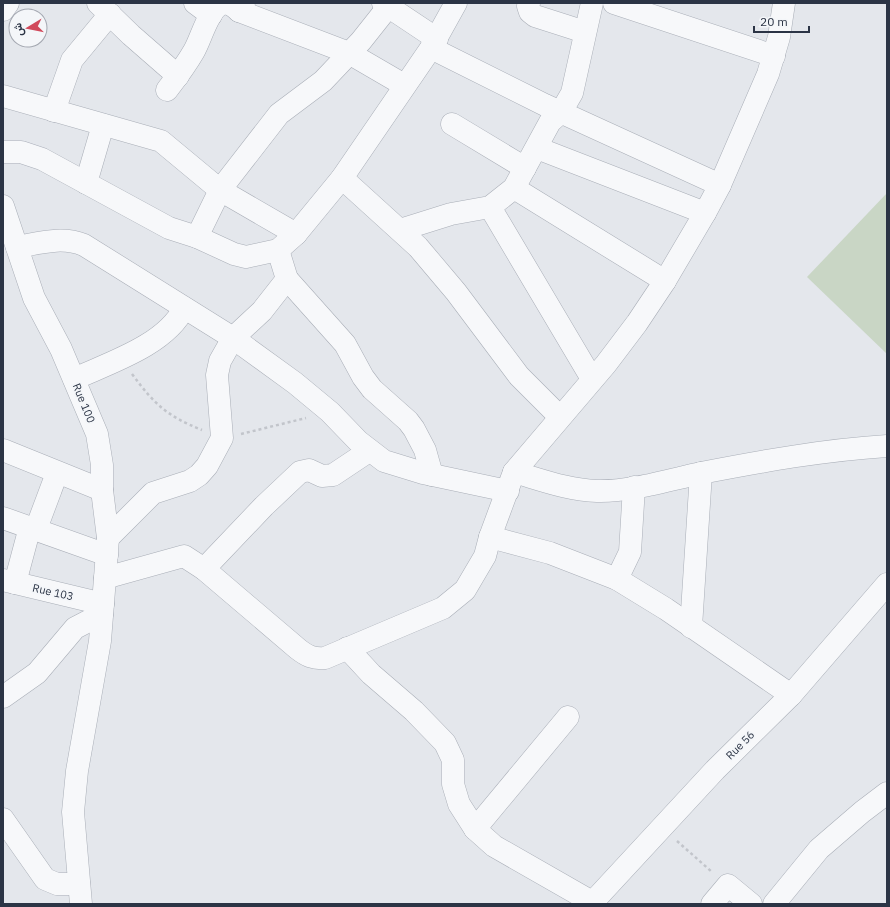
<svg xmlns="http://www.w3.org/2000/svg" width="890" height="907" viewBox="0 0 890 907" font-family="'IBM Plex Sans',Vazirmatn,sans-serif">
<rect width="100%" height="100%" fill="#e4e7ec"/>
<polygon fill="#c9d6c5" points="887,193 887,354 807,277"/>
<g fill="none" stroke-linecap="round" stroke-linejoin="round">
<defs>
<g id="minor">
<polyline points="98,3 131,35 178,76"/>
<polyline points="195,3 211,15"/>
<polyline points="383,3 437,39"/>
<polyline points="529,3 528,6 530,12 535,16 585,32"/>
<polyline points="614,3 774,56"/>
<polyline points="3,10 8,3"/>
<polyline points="239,11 349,53 404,85"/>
<polyline points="431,48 545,105 720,185"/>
<path d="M 167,90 C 177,77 186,65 194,51 C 201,39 208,11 220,5 C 227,1 234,6 239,11 L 244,3"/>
<polyline points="3,96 161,141 220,190 296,234"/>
<polyline points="54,111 72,60 110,14"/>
<polyline points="452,124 525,168"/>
<polyline points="537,148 705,213"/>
<polyline points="3,152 21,152 42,159 169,228 197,237 234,254 246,257 278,250 296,234 342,178 431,48 456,3"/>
<polyline points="342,178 418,247 456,292 519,376 560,417"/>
<polyline points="86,183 103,125"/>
<polyline points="514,188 665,281"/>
<polyline points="3,206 34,298 61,349 97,434 102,465 102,490 108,538 105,578 100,641 77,771 73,812 81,904"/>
<polyline points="490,207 592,379"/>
<polyline points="400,230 451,214 490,207 514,188 550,122 561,112 572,93 592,3"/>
<polyline points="197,237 220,190 279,114 323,81 361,41 384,12 388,3"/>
<path d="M 17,247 C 40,243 62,236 84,245 L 233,338 L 295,383 L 330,412 L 358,441 L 384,461 L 423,473 L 508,491"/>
<polyline points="287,279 345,344 363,377 372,389 408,421 414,429 425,450 432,475"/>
<path d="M 74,379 C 109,363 166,345 184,308"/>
<polyline points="3,450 102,490"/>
<path d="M 514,472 C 542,480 568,490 597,491 C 629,492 669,480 701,473 C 763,461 824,450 887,446"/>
<polyline points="3,518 107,555"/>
<polyline points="36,529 57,473"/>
<polyline points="490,537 550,553 617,579 666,609 791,695"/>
<polyline points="108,538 153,493 190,481 199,475 207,466 222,438 217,375 220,361 233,338 262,311 287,279 278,250"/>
<polyline points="204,569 264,506 300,472 309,470 322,476 333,475 369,451"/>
<path d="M 105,578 L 184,556 L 204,569 L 298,649 C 307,656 313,659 325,658 L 443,608 L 465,590 L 485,556 L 490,537 L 514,472 L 606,364 L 637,323 L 665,281 L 705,213 L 720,185 L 768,74 L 779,37 L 784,3"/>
<polyline points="617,579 630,552 634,487"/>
<polyline points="3,580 103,604"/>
<polyline points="15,583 30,527"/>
<polyline points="691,627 701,473"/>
<polyline points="347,648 371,674 414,711 445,743 453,760 453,784 459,804 475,829 494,846 592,902"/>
<polyline points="3,697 37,673 75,628 102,614"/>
<polyline points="3,819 45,879 57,884 79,884"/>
<polyline points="475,829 568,717"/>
<polyline points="591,904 715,770 791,695 887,584"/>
<polyline points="712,904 728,885 751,904"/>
<polyline points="774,904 819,849 862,812 887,793"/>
</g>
</defs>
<use href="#minor" stroke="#a9aeb7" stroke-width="23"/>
<g stroke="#c2c5cb" stroke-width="2.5" stroke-dasharray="3 3" stroke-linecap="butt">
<path d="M 132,374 C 155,405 167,416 202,430"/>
<polyline points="241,434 306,418"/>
<polyline points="677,841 712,872"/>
</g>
<use href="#minor" stroke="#f7f8fa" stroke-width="22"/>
</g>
<g text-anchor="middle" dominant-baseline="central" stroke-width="3.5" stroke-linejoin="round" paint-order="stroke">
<g font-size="11" fill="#2b3445" stroke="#f4f6f9">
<text transform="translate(84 403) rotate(68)">Rue 100</text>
<text transform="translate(53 592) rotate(13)">Rue 103</text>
<text transform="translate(740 745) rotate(-45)">Rue 56</text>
</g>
</g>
<rect width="890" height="907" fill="none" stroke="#2b3445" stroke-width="8"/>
<g transform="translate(28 28) rotate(260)"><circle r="19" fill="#f4f6f9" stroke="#a4a8b1"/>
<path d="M0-3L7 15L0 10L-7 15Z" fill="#d1495b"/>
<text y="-6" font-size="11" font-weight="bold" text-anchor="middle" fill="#2b3445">ش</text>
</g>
<path d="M754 26v6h55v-6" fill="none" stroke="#2b3445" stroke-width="2"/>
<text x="760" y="26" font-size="12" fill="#2b3445" stroke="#f4f6f9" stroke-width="3" paint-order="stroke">20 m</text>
</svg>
